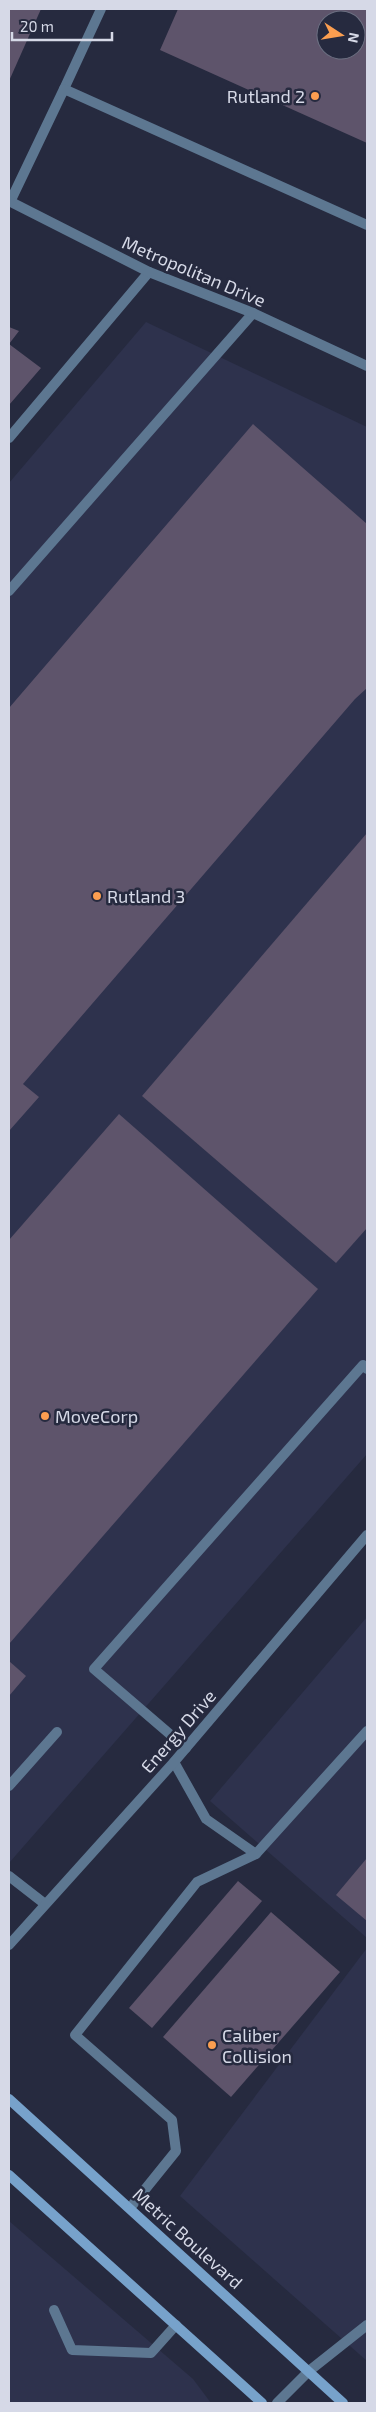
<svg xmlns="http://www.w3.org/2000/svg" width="376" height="2412" viewBox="0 0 376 2412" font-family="'Exo 2',sans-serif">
<rect width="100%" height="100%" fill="#262a3f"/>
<g fill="#2e324d">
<polygon points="146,322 367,427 367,1454 9,1863 9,483"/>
<polygon points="367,1617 367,1938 210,1801"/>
<polygon points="367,1948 367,2361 180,2196"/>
<polygon points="9,2221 193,2379 211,2403 9,2403"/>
</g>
<g fill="#5e546b" fill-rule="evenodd">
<polygon points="9,9 41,9 9,81"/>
<path d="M 178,9 L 367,9 L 367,143 L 160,50 ZM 326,20 L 356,20 L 356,50 L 326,50 Z"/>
<polygon points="9,327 19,331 9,344 41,368 9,405"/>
<polygon points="253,424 367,524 367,688 355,699 23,1084 39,1097 9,1131 9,708"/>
<polygon points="367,833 367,1228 336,1263 142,1096"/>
<polygon points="119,1114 318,1289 9,1644 9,1240"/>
<polygon points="9,1661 26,1676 9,1696"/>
<polygon points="367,1858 367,1921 336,1895"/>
<polygon points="238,1881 262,1901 152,2028 129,2008"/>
<polygon points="271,1912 340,1972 231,2097 163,2037"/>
</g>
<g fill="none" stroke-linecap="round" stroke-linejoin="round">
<g stroke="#5d7791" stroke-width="10">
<polyline points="64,89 101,9"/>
<polyline points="10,202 64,89 367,225"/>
<polyline points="9,438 149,272"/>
<polyline points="9,591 253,313"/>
<polyline points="186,1748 94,1669 363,1365 367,1369"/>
<polyline points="174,1762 206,1819 256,1854"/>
<polyline points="9,1786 57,1732"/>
<polyline points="9,1876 45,1904"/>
<polyline points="130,2208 176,2151 172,2120 75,2035 197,1882 256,1854 367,1731"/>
<polyline points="54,2310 72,2350 151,2353 176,2325"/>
<polyline points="277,2403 309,2371 367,2325"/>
</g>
<g stroke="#5d7791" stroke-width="10">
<polyline points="9,201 149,272 253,313 367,366"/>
<polyline points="9,1945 174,1762 367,1535"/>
</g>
<g stroke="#77a2cb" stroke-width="10">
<polyline points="9,2099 343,2403"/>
<polyline points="9,2175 262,2403"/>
</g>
</g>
<g fill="#fb9e50" stroke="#262a3f" stroke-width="2">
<circle cx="315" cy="96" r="5"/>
<circle cx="97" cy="896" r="5"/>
<circle cx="45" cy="1416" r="5"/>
<circle cx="212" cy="2045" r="5"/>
</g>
<g text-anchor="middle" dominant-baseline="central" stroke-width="5" stroke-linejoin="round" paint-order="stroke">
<g font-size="18" fill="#d6d9e7" stroke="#262a3f" text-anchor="start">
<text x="305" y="96" text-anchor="end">Rutland 2</text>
<text x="107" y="896">Rutland 3</text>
<text x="55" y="1416">MoveCorp</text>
<text x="222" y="2035">Caliber<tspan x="222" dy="21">Collision</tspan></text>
</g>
<g font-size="18" fill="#d6d9e7" stroke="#262a3f">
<text transform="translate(194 271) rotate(23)">Metropolitan Drive</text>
<text transform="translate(178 1731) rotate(-49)">Energy Drive</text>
<text transform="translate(188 2238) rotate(42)">Metric Boulevard</text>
</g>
</g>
<rect width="376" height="2412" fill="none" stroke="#d6d9e7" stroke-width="20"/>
<g transform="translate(341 35) rotate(102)"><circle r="24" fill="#262a3f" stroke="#6c7082"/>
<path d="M0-4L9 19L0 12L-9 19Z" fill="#fb9e50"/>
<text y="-8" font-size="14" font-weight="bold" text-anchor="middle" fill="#d6d9e7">N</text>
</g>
<path d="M12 32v8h100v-8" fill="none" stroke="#d6d9e7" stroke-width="2.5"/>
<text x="20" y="32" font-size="15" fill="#d6d9e7" stroke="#262a3f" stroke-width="4" paint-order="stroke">20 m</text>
</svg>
